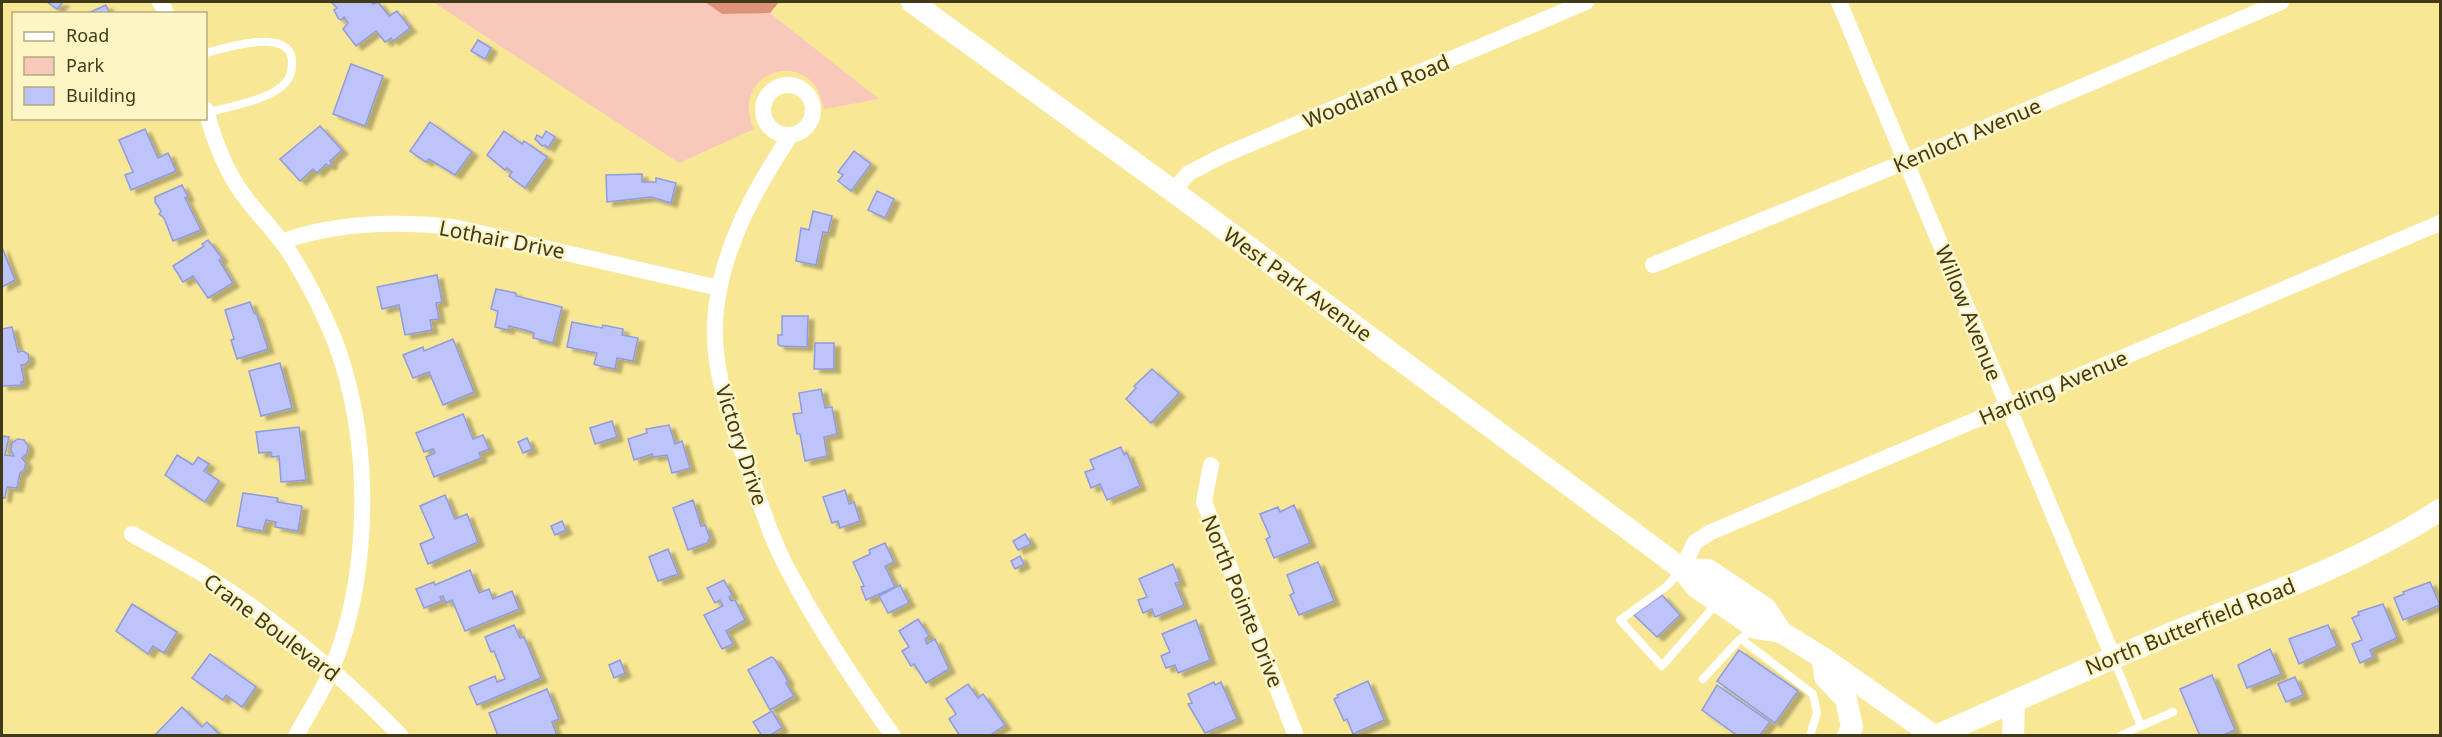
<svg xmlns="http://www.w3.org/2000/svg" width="2442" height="737" viewBox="0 0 2442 737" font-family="'Noto Sans',sans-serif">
<defs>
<filter id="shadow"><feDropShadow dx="6" dy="4" stdDeviation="1.5" flood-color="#0004"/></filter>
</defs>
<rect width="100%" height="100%" fill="#f8e895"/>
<path fill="#f8c9bb" d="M 433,2 L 705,2 L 722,14 L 770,13 L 879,99 L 824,109 C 822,103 820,93 816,87 C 791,51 731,79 754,129 L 679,163 Z"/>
<polygon fill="#de927a" points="705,2 779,2 770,13 722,14"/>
<g fill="#bcc4fb" stroke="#9199e0" stroke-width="1.5" filter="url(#shadow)">
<polygon points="47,2 63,2 57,9"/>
<polygon points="331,2 371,2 373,4 378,2 389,16 397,11 410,28 393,41 391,38 385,42 376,31 356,46 343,29 348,23 344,17 341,20 338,18 334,10 337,8"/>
<polygon points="106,5 110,14 86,14"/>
<polygon points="478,40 491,48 485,59 471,51"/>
<polygon points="351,64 383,76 365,126 333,114"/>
<polygon points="430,122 472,152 455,175 429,159 426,162 410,151"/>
<polygon points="320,126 342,150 330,161 332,163 329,166 326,164 317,173 313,169 300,181 280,159"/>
<polygon points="145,129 158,158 168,153 176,171 131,190 125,175 133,172 119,140"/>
<polygon points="504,131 522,144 524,141 547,157 525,188 509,176 512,172 507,168 505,170 487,155"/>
<polygon points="546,131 555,137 548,148 545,145 542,146 535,139 537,135 542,138"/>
<polygon points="854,151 871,164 851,191 838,181 843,175 838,172"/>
<polygon points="642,174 642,182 656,182 656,178 676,183 671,203 651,197 607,202 606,175"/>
<polygon points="182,185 188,197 185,198 201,230 173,241 164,218 159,214 161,211 155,202 155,197"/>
<polygon points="877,191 894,199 885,218 868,210"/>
<polygon points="813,211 832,216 828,233 823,232 816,265 796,261 801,228 809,230"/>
<polygon points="208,240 222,258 219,260 233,283 208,298 193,276 183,282 173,266 204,246 202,244"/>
<polygon points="2,247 15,280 2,287"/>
<polygon points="437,275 442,302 436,303 439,319 430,320 432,330 405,335 399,305 382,309 377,287"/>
<polygon points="496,289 516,293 516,296 562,307 553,343 533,338 534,333 525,330 509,326 508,330 495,327 498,311 491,309"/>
<polygon points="250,302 254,313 257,315 268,349 237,359 231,340 234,339 225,310"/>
<polygon points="782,316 808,316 807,347 780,346 778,344 778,335 782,335"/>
<polygon points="572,322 602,328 603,325 623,329 622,335 638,338 633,361 617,358 615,369 596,365 594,364 597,353 567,347"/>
<polygon points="12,327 18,352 23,351 28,354 29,360 26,364 21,365 24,381 21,382 22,385 2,386 2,329"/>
<polygon points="453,339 474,392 443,405 429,372 413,378 403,355 423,347 424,351"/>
<polygon points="815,343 834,343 834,369 814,369"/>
<polygon points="280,363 292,408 261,416 249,371"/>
<polygon points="1152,369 1179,393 1151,423 1126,399 1136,388 1134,386"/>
<polygon points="821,389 825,408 832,407 837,434 824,437 827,456 805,461 800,434 797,434 793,414 802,413 799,393"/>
<polygon points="463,414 473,439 483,435 489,449 479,453 481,458 434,477 426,457 435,453 433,449 424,452 416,433"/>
<polygon points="612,421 617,437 595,444 590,428"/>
<polygon points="669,425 675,444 682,441 690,468 672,473 667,455 653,457 652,454 634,460 628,439 647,433 646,429"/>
<polygon points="299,427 306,480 281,482 279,456 272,457 271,452 259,453 256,432"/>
<polygon points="2,436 9,437 5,455 14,456 11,450 12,443 18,439 24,440 28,446 27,453 22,458 26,463 24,470 20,473 17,488 7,487 5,498 2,498"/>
<polygon points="527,438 532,449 523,453 518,442"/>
<polygon points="1121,447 1124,455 1127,453 1140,486 1107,500 1100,484 1091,488 1085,472 1094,469 1090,460"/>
<polygon points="177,455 193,465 198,457 209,464 204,471 219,481 205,502 165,475"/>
<polygon points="845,490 849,504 854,502 860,521 840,528 838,521 832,523 823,497"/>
<polygon points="243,493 278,498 277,502 302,506 298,531 275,527 276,522 266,520 263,531 237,526"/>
<polygon points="445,495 455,519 467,514 478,542 428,564 420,544 434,538 420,506"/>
<polygon points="693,500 701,526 705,525 710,538 707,543 688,550 673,508"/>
<polygon points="1294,505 1310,543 1274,558 1266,539 1270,537 1260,514 1278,507 1280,512"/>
<polygon points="562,521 566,530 555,535 551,526"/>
<polygon points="1025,534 1031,544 1018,550 1013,541"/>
<polygon points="885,543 894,562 885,566 895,587 866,600 861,587 864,586 853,562 870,554 869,550"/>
<polygon points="668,549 678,574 658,581 649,557"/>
<polygon points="1020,556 1024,564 1015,569 1011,561"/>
<polygon points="1318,562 1334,601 1299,615 1290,595 1294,593 1287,575"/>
<polygon points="1173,564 1180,582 1175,583 1184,605 1155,617 1152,609 1143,613 1138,600 1147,597 1139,579"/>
<polygon points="470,570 479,593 489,589 493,599 512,591 519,609 465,631 452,600 446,603 443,596 440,597 442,601 424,608 416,589 434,582 435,585"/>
<polygon points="724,580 732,595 729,597 731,601 735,600 745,620 726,631 733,644 722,649 704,615 723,606 720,600 715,603 707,588"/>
<polygon points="2430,582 2440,605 2403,620 2394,598 2404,594 2403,592"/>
<polygon points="900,585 909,603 888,613 879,596"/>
<polygon points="1662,595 1680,615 1657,637 1634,615"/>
<polygon points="132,604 177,632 164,653 153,646 148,654 116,631"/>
<polygon points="2383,604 2397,638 2370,650 2373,657 2360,663 2352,644 2362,640 2352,618 2359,615 2358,612"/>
<polygon points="918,619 929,636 925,639 927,644 935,639 949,669 926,683 914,664 911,666 902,651 909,647 899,631"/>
<polygon points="1196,620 1210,660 1178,673 1175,665 1166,668 1161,656 1170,652 1162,634"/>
<polygon points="514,625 520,638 524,637 541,678 477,705 469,687 495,676 497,682 505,679 494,651 491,652 485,637"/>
<polygon points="2328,625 2337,646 2299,664 2289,639"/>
<polygon points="2270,649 2281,674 2247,688 2238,665"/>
<polygon points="1739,650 1798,691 1775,723 1717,681"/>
<polygon points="210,654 256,687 242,707 226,695 223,700 192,678"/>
<polygon points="771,657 774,658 788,681 786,683 794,696 770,710 748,670"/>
<polygon points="620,660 625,673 614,678 609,665"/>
<polygon points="2212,675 2235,730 2221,736 2200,736 2180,689"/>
<polygon points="2295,677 2303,695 2286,702 2278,684"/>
<polygon points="1368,681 1384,720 1353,734 1347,719 1344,721 1334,699 1338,697 1337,695"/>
<polygon points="1214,682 1215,685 1221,682 1237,719 1205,733 1188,704 1192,703 1188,694"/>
<polygon points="968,684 978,698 983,694 1005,725 989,736 960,736 949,719 956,714 946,699"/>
<polygon points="1717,685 1770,722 1760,735 1738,736 1702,710"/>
<polygon points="547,689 559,719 552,722 557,736 498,736 489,713"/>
<polygon points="182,707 202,727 207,722 221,736 154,736"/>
<polygon points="772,711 782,728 769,736 762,736 753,722"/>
</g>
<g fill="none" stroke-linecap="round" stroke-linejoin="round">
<g stroke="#fff" stroke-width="8">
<path d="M 206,53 C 224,48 292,26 292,62 C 292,72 290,80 281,87 C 264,101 228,107 206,113"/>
<polyline points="1682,569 1667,586 1620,620 1662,666 1718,602"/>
<polyline points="1741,639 1813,694 1817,713 1810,736"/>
<polyline points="2114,660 2141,726 2173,712"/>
<polyline points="1703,679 1738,641 1755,628"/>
<polyline points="2120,736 2141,726"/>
</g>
<g stroke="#fff" stroke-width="16">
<polyline points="160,2 167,14"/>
<polyline points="1839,2 2113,657"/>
<circle cx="788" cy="110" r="25"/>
<path d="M 206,110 C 214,140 224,168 242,193 C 259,217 280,235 295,261 C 315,295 333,330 344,368 C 372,464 369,588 327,680 C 318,699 306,717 296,736"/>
<path d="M 790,136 C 755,189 723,246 716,310 C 710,360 727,410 744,456 C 757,493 768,531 786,566 C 817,626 854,681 893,736"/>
<polyline points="1173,191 1189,173 1224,155 1586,2"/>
<path d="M 284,241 C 338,222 396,221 453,227 L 719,288"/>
<polyline points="1653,265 1907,161 2281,2"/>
<polyline points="1211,465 1204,502 1296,736"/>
<path d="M 132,534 C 158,549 185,563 211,579 C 280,623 344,678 401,736"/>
<polyline points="1682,569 1695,542 1711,532 2440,223"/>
</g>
<g stroke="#fff" stroke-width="22">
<polyline points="912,2 1173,191 1682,569 1696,587 1756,628 1781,632 1823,658 1934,736"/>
<polyline points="1682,569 1708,570 1766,609 1781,632"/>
<polyline points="1823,658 1825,677 1846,699 1852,727 1848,736"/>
<path d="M 1936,736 C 2021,698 2106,660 2192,625 C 2276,591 2364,560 2440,510"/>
<polyline points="2013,736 2014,701"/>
</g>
</g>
<g text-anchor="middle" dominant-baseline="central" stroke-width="5" stroke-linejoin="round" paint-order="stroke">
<g font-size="21" fill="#413a18" stroke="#fef5c5">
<text transform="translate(1376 91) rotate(-23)">Woodland Road</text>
<text transform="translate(1967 135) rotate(-23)">Kenloch Avenue</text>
<text transform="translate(502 239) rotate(11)">Lothair Drive</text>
<text transform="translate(1298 284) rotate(36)">West Park Avenue</text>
<text transform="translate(1969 313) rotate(68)">Willow Avenue</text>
<text transform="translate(2053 387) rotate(-23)">Harding Avenue</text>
<text transform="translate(742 445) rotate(72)">Victory Drive</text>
<text transform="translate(1243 601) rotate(68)">North Pointe Drive</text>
<text transform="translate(2190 626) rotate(-22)">North Butterfield Road</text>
<text transform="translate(272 627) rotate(37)">Crane Boulevard</text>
</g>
</g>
<rect width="2442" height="737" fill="none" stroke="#413a18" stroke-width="6"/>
<rect x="12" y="12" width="195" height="108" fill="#fef5c5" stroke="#b2aa80" stroke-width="1.5"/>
<rect x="24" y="32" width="30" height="9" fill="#ffffff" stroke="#b2aa80" stroke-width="1.5"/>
<text x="66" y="42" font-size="18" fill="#413a18">Road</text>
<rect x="24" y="57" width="30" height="18" fill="#f8c9bb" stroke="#b2aa80" stroke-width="1.5"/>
<text x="66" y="72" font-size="18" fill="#413a18">Park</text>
<rect x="24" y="87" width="30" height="18" fill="#bcc4fb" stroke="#b2aa80" stroke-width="1.5"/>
<text x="66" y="102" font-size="18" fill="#413a18">Building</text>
</svg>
